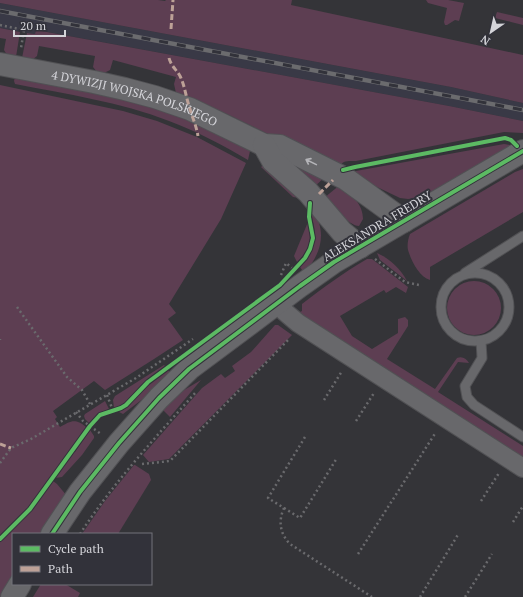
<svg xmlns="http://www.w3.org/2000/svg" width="523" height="597" viewBox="0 0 523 597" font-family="'PT Serif',serif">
<rect width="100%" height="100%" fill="#343438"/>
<polygon fill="#393946" points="0,3 451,87 523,103 523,121 449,106 37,30 35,34 0,28"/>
<g fill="#5d3e52">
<polygon points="0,0 158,0 165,1 166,0 292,0 291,5 523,55 523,103 451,87 0,3"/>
<polygon points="426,0 448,0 464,3 459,21 455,20 447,25 445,25 444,22 447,8 428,3"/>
<polygon points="497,12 523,18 523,25 495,18"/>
<polygon points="0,28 20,32 16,57 7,55 4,50 6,39 0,38"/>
<path d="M 36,30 L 449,106 L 523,121 L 523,133 L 504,132 L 356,161 C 347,161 343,160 338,168 L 227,114 L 176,93 L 174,84 L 176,77 L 113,60 L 110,70 L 104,73 L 97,72 L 93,67 L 95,56 L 39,46 L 37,56 L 32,60 L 22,58 L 27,33 L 35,34 Z"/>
<path d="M 15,76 C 61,85 111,93 155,108 C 188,119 220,134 250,151 L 248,160 C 223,145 196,131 169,121 C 120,102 66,94 15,84 L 14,81 Z"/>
<path d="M 0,85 L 123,111 L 157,121 L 197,137 L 246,163 L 221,219 L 169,304 L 176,313 L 168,319 L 183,340 L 154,359 L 105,390 L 94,381 L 53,411 L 57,417 L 55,419 L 60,427 C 71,421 75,418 86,427 L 72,447 L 75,452 L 90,430 L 94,436 L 94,438 L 82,455 L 62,477 L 55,478 L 53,481 L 57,484 L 67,496 L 42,534 L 13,534 L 13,580 L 2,597 L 0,597 Z"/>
<polygon points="504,144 510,145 512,148 425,197 408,199 400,198 352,175 356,171"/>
<polygon points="276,153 326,176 313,188"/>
<polygon points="266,163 299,198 293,197 261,167"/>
<path d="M 523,169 L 523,212 L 430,267 L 430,280 C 419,277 411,260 408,250 C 407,245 408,239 410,234 L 515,172 Z"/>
<path d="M 341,184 C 351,194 363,204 363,219 L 359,226 C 349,226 332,206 324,198 Z"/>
<path d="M 312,210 C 328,231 321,255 304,273 L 300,267 C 311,255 317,243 314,226 C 313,221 311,216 312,210 Z"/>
<path d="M 308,222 C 312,240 310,249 297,262 L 294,256 Z"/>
<path d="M 377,253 C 390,259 400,268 407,281 L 380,260 Z"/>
<path d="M 367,259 L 372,259 L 408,287 L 406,293 L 396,287 L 386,293 L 384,290 L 340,316 L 352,336 L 372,349 L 398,333 L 398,319 L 405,317 L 408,320 L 408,326 L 387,359 L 435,389 L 457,358 C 462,356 466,358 469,363 L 458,362 L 438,392 L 523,446 L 523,459 L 298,313 L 302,311 L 302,304 C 324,287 343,273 367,259 Z"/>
<circle cx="474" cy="308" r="27"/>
<polygon points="275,325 278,325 292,335 169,459 149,462 143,455 202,388 221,374 225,378 235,371 232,366 251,352"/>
<polygon points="164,365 165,366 141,385 124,404 114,408 113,400 115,396"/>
<polygon points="168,370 171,374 157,388 123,414 119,412 128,407 145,388"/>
<polygon points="201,380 170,417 164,411 163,408 169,399"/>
<polygon points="105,401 109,409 99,413 89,423 85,419 84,416 85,414"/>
<polygon points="134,465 135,465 149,474 151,480 118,534 82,534 105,501"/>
<polygon points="41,584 65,584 80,593 78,597 33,597"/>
</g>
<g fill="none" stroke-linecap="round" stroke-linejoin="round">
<defs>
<g id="service">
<circle cx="475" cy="307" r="34"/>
<polyline points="465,273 523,236"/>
<polyline points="481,341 482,358 465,386 467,397 474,405 523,437"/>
</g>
<polyline id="minor" points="278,303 285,312 298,323 523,468"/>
<g id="tertiary">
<path id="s1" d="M 0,64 L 94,82 L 125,89 L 155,97 L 190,109 L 264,145 L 280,146 L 346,179 L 404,221"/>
<polyline points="264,145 273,161 308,192 342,232 360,247"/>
<polyline points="52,534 80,492 119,443 159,398 189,369 300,286 334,262 523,151"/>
<polyline points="12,597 20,584"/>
</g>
</defs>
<use href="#service" stroke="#515154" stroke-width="11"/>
<use href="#minor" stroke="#515154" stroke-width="20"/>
<use href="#tertiary" stroke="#515154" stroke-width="24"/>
<g stroke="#6a6a6d" stroke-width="2.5" stroke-dasharray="2 3" stroke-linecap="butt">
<polyline points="0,25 24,30 21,48"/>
<polyline points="375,259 405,282 419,285"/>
<polyline points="281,275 286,263 292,268"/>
<polyline points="17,307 67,377 82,390 90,404"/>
<polyline points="0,339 0,340"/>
<polyline points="107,395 112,408"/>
<polyline points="324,400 342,371"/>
<polyline points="76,412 83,421 101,434"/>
<polyline points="356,421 374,393"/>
<path d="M 305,437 L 268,498 L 284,508 C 278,521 280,534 290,544 L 372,597"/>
<polyline points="0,463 11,448 31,439 136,378 193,339"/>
<polyline points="142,464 170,461 290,338"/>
<polyline points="481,501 499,473"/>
<polyline points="284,508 300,518 337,458"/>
<polyline points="513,522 523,506"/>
<path d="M 80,534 C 113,483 155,438 196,392"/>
<polyline points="358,554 436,432"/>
<polyline points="420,597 459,533"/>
<polyline points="465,597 492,554"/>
</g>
<use href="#service" stroke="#68686b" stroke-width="9"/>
<use href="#minor" stroke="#68686b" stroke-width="18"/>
<use href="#tertiary" stroke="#68686b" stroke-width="22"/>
<defs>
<polyline id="rail" points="0,11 523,110"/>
</defs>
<use href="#rail" stroke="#6b6b6e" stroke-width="4.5"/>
<use href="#rail" stroke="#32323a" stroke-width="3" stroke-dasharray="9" stroke-linecap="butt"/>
<g stroke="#bda197" stroke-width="3" stroke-dasharray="6 3" stroke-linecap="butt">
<polyline points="171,29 173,0"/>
<path d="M 169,58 C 171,66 176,69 180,76 C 185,86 186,98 190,109 C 193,119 196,125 198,136"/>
<polyline points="319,194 333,180"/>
<polyline points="0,444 11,448"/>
</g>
<defs>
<g id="cycleway">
<polyline points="343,170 355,167 505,138 511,140 517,146"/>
<polyline points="52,534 80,492 119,443 159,398 189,369 300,286 334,262 523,151"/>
<polyline points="0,539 30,509 90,426 100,415 121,408 126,405 148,382 280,285 305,258 310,249 313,238 309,217 310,203"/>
</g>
</defs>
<use href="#cycleway" stroke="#32323a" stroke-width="6"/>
<use href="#cycleway" stroke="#5cba63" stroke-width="4"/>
</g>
<defs><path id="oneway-shaft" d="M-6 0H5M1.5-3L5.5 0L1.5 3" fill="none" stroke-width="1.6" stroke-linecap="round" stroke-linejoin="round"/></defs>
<use stroke="#b4b4b8" href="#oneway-shaft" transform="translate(311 162) rotate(-154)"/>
<g text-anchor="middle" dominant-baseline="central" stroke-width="4" stroke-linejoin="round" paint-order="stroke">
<g font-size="12" fill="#d4d4d9" stroke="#32323a">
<text stroke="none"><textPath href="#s1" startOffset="139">4 DYWIZJI WOJSKA POLSKIEGO</textPath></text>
<text transform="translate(377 226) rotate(-31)">ALEKSANDRA FREDRY</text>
</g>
</g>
<rect x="12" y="533" width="140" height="52" fill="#32323a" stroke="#73737a"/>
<rect x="20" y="546" width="20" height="6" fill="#5cba63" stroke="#73737a"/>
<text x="48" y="553" font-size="12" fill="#d4d4d9">Cycle path</text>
<rect x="20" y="566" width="20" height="6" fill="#bda197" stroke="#73737a"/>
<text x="48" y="573" font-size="12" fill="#d4d4d9">Path</text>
<g transform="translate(491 32) rotate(214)" stroke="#32323a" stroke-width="3" paint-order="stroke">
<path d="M0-3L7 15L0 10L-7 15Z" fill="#d4d4d9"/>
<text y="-6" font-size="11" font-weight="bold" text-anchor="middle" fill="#d4d4d9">N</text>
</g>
<path d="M14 30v6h51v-6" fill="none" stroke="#d4d4d9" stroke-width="2"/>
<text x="20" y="30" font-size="12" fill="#d4d4d9" stroke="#32323a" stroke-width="3" paint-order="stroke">20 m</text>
</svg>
